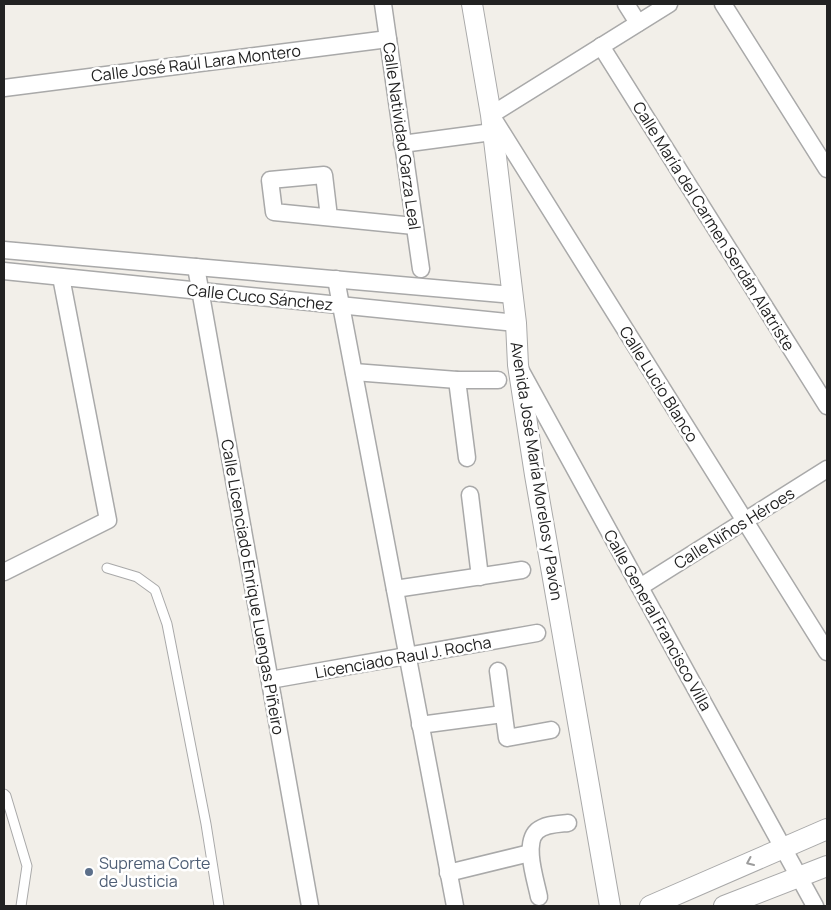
<svg xmlns="http://www.w3.org/2000/svg" width="831" height="910" viewBox="0 0 831 910" font-family="Manrope,sans-serif">
<rect width="100%" height="100%" fill="#f2efe9"/>
<g fill="none" stroke-linecap="round" stroke-linejoin="round">
<defs>
<g id="service">
<polyline points="107,568 137,577 155,590 167,624 206,824 219,906"/>
<polyline points="4,794 6,796 27,866 21,906"/>
</g>
<g id="minor">
<polyline points="383,4 421,269"/>
<polyline points="626,4 638,23"/>
<polyline points="669,4 491,115 827,652"/>
<polyline points="723,4 827,169"/>
<polyline points="601,46 827,406"/>
<polyline points="4,88 388,39"/>
<polyline points="402,144 492,132"/>
<polyline points="329,217 324,175 270,180 274,212 414,226"/>
<polyline points="4,250 512,295"/>
<polyline points="196,267 310,906"/>
<polyline points="4,271 516,323"/>
<polyline points="336,279 455,906"/>
<polyline points="521,371 815,906"/>
<polyline points="354,372 457,380 498,380"/>
<polyline points="457,380 467,458"/>
<polyline points="470,495 480,577"/>
<polyline points="4,572 108,520 61,277"/>
<polyline points="640,587 827,469"/>
<polyline points="395,589 522,570"/>
<polyline points="498,671 507,738 551,730"/>
<polyline points="270,680 537,633"/>
<polyline points="420,725 503,714"/>
<polyline points="448,873 530,853"/>
<path d="M 539,897 C 536,881 523,844 537,831 C 545,824 558,824 568,823"/>
</g>
<g id="tertiary">
<polyline points="472,4 491,115 516,323 518,365 535,475 610,906"/>
<polyline points="650,906 827,829"/>
<polyline points="724,906 827,866"/>
</g>
</defs>
<use href="#service" stroke="#a9a9a9" stroke-width="11"/>
<use href="#minor" stroke="#a9a9a9" stroke-width="19"/>
<use href="#tertiary" stroke="#a9a9a9" stroke-width="22"/>
<use href="#service" stroke="#fff" stroke-width="9"/>
<use href="#minor" stroke="#fff" stroke-width="16"/>
<use href="#tertiary" stroke="#fff" stroke-width="20"/>
</g>
<defs><path id="oneway-chevron" d="M-2-3.5L2.5 0L-2 3.5" fill="none" stroke-width="1.6" stroke-linecap="round" stroke-linejoin="round" transform="scale(1.25)"/></defs>
<use stroke="#9c9c9c" href="#oneway-chevron" transform="translate(750 862) rotate(156)"/>
<circle fill="#5c6f8a" stroke="#fff" stroke-width="2" cx="89" cy="872" r="5"/>
<g text-anchor="middle" dominant-baseline="central" stroke-width="5" stroke-linejoin="round" paint-order="stroke">
<g font-size="16" fill="#222" stroke="#fff">
<text transform="translate(196 63) rotate(-7)">Calle José Raúl Lara Montero</text>
<text transform="translate(402 136) rotate(82)">Calle Natividad Garza Leal</text>
<text transform="translate(714 226) rotate(58)">Calle María del Carmen Serdán Alatriste</text>
<text transform="translate(260 297) rotate(6)">Calle Cuco Sánchez</text>
<text transform="translate(659 384) rotate(58)">Calle Lucio Blanco</text>
<text transform="translate(537 471) rotate(81)">Avenida José María Morelos y Pavón</text>
<text transform="translate(734 528) rotate(-32)">Calle Niños Héroes</text>
<text transform="translate(253 587) rotate(80)">Calle Licenciado Enrique Luengas Piñeiro</text>
<text transform="translate(658 620) rotate(61)">Calle General Francisco Villa</text>
<text transform="translate(403 657) rotate(-10)">Licenciado Raul J. Rocha</text>
</g>
<g font-size="16" fill="#4e5e75" stroke="#fff" text-anchor="start">
<text x="99" y="863">Suprema Corte<tspan x="99" dy="18">de Justicia</tspan></text>
</g>
</g>
<rect width="831" height="910" fill="none" stroke="#222222" stroke-width="10"/>
</svg>
